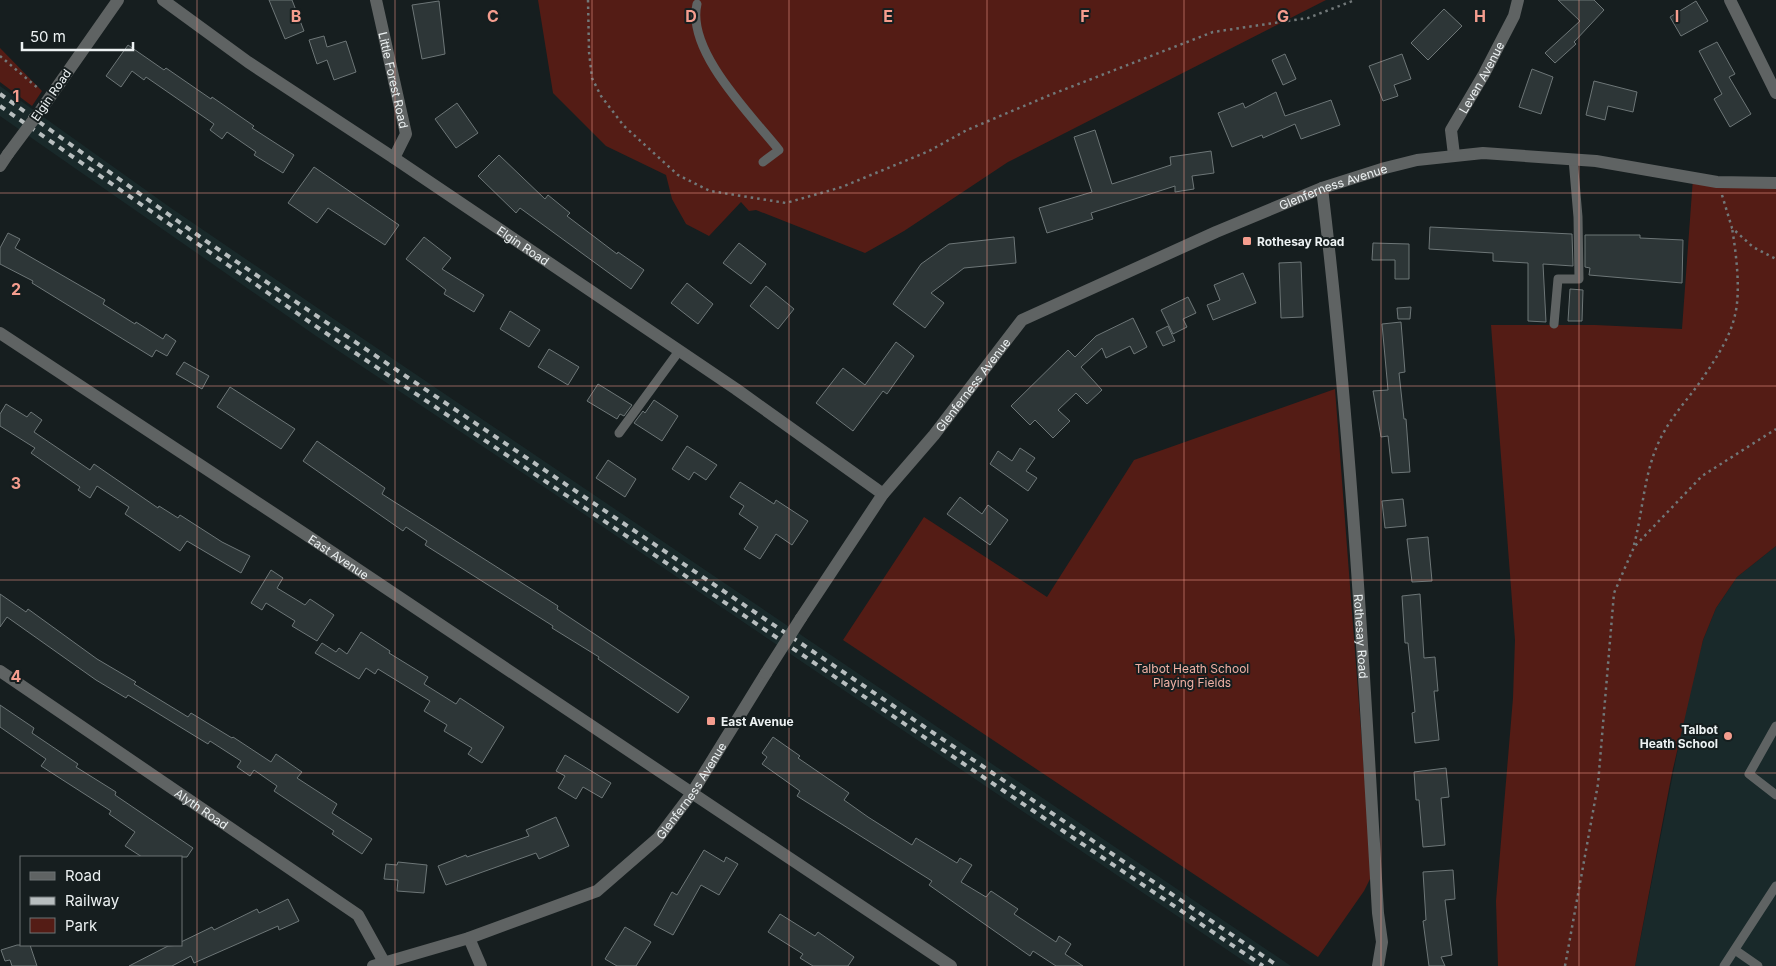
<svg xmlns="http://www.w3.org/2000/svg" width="1776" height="966" viewBox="0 0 1776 966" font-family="Inter,sans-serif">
<rect width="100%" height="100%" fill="#161e1f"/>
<g fill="#19292a">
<polygon points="0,86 171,208 322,311 1291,966 1251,966 550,491 316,336 0,116"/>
<polygon points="1776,546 1776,966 1635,966 1688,698 1703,640 1716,608 1737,577"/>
</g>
<g fill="#541c15">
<polygon points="538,0 1326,0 1008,162 904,231 865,253 756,210 749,211 741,202 709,236 686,224 672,199 666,175 606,146 553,93"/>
<polygon points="0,48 42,91 32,106 0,82"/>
<polygon points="1693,178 1776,183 1776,546 1737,577 1716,608 1703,640 1672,773 1635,966 1498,966 1496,901 1513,698 1515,640 1491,325 1595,325 1682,329"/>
<polygon points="1335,389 1372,875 1364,891 1318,957 843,640 924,517 1047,597 1134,460"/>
</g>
<g fill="#2d3637" stroke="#6d7677">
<polygon points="269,0 292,0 304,31 285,39"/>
<polygon points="1558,0 1594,0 1604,10 1574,42 1576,44 1555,63 1545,53 1580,21"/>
<polygon points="439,1 445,54 422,59 412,5"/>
<polygon points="1696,1 1708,21 1681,36 1670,17"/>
<polygon points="1444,9 1462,26 1428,60 1411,43"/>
<polygon points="324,36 327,47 346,41 356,72 334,80 327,60 317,64 309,40"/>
<polygon points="1717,42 1735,74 1729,77 1751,114 1730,127 1714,99 1722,94 1699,51"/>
<polygon points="128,45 164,70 166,68 211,99 212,97 254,126 252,128 294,155 283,173 254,155 256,152 227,132 222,139 210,130 214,124 146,77 144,80 132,71 121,87 106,76"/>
<polygon points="1285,54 1296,79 1283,85 1272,60"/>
<polygon points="1402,54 1411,79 1394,85 1398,96 1383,101 1369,66"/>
<polygon points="1532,69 1553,77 1541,114 1519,107"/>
<polygon points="1594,81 1637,92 1633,112 1608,106 1605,120 1586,115"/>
<polygon points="1276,92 1285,116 1331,100 1340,125 1301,139 1295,124 1263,138 1262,135 1232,147 1218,113 1243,103 1245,108"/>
<polygon points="457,103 478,133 456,148 435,119"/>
<polygon points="1095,130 1112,184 1171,165 1170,157 1211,151 1214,173 1192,176 1194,189 1175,192 1175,186 1091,213 1093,219 1047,233 1039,208 1092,192 1074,137"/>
<polygon points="499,155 545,199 548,195 570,213 567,216 617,254 618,252 644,270 631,289 520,208 516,213 478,176"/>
<polygon points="314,167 399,225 385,245 328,208 317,223 288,203"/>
<polygon points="1430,227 1572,234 1573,266 1543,264 1546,322 1528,321 1528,263 1493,261 1493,253 1429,249"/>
<polygon points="8,233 20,239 15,248 105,300 103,304 135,324 136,322 163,339 166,334 176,341 167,356 156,350 152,357 32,283 33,281 0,264 0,248"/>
<polygon points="1585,235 1640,235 1640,238 1683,240 1682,283 1589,275 1590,268 1585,267"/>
<polygon points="424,237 451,258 442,269 484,295 474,312 444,294 446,290 406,259"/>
<polygon points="1014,237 1016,263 964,268 931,293 944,303 925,328 893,304 921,264 949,244"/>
<polygon points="739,243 766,264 751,284 723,263"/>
<polygon points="1373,243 1409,244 1409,279 1395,279 1395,260 1372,260"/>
<polygon points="1301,262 1303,317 1281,318 1279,263"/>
<polygon points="1243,273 1256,303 1213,320 1207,305 1220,300 1214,285"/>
<polygon points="687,283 713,304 698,324 671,303"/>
<polygon points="766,286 794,309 778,329 750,306"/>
<polygon points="1570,289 1583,290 1582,321 1568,321"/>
<polygon points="1188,297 1196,313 1183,319 1187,327 1173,334 1161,310"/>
<polygon points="1411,307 1410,319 1398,319 1397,308"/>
<polygon points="510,311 540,330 529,347 500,329"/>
<polygon points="1133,318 1147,347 1134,354 1130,346 1106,358 1102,348 1081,367 1102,390 1087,404 1076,393 1058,410 1070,421 1053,438 1035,420 1030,425 1011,406 1068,350 1075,357 1096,336"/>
<polygon points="1401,322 1405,372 1399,373 1404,419 1406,419 1410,472 1392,473 1388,436 1381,437 1373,391 1388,390 1382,324"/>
<polygon points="1168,326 1175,341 1163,346 1156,332"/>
<polygon points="896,342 914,356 887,394 883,391 853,431 816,403 843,368 865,385"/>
<polygon points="549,349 579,367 568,385 538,367"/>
<polygon points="184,362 209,376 202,389 176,374"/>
<polygon points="598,384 632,405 624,416 620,414 617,419 587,401"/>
<polygon points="230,387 295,429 281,449 217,407"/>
<polygon points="654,400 678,416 662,441 634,423 643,411 645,413"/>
<polygon points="6,404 27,417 31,412 42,420 34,432 90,470 94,464 158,508 159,506 178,518 180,515 222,542 250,556 241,573 187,541 180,551 125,514 129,507 97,486 90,498 78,490 80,487 31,453 35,448 0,426 0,414"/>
<polygon points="317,441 385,488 382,494 558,606 557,609 689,697 678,713 598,659 599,657 552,628 553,626 425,545 427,541 406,527 403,531 303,461"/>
<polygon points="687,446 717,465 706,480 694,472 689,480 672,469"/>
<polygon points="1020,448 1035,458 1026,471 1037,478 1028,491 990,464 998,451 1012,461"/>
<polygon points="608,460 636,479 625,497 596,478"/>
<polygon points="740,482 774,504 776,500 808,521 792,545 776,534 760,559 744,549 758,527 739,514 744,506 730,497"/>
<polygon points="960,497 982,514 988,505 1008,520 990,545 947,514"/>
<polygon points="1403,499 1406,526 1385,528 1382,501"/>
<polygon points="1428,537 1432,581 1412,582 1407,539"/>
<polygon points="271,570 283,578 277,588 305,605 310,599 334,615 317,641 292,626 295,621 266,603 262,610 251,603"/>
<polygon points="0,594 26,612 28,609 97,659 136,682 134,684 188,717 191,713 232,738 233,737 271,762 276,754 302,772 297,778 337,804 332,813 372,839 362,854 332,834 334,831 274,791 277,786 254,770 250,776 237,767 241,761 210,741 208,744 128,695 126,698 96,680 7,617 0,627"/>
<polygon points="1420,594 1424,658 1435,657 1438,691 1434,691 1439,740 1415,743 1412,713 1415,712 1408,643 1405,643 1402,596"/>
<polygon points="361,632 390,651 389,653 428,677 424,684 456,704 460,698 504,727 482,763 468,754 472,748 444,731 447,725 424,711 430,701 378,669 375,674 366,668 359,679 315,653 322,643 336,652 339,648 347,654"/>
<polygon points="0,705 34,728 32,733 78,764 76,767 116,792 115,795 193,848 187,857 142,857 125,846 135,832 109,814 111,811 41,766 46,759 0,727"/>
<polygon points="773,737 800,756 798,758 849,793 844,800 868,817 912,845 916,838 957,863 960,858 972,865 961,882 986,897 991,891 1018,909 1014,914 1056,942 1059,936 1071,944 1065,954 1083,966 1056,966 1033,951 1030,956 929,885 932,881 797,796 800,791 762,764 767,757 762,753"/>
<polygon points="565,755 611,783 602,798 583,787 576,799 558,788 565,776 556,771"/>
<polygon points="1446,768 1449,797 1441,798 1445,845 1423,847 1419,800 1416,800 1414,772"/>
<polygon points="556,817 569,846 539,859 536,853 446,885 438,866 466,855 467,857 529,836 526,830"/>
<polygon points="704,850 724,862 726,857 738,864 719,895 701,885 673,935 654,925 672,892 677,895"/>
<polygon points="398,862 427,865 424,893 397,891 398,880 384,879 386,864 397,865"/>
<polygon points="1453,870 1455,899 1445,900 1452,955 1441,957 1445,966 1429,966 1423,921 1426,920 1423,872"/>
<polygon points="288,899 299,921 279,930 278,926 194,963 191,956 172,966 129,966 168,946 181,945 181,942 212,927 214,930 257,909 259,913"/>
<polygon points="780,914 815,936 818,932 854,957 848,966 813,966 800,958 803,954 768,932"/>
<polygon points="625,927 651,942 636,966 617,966 605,959"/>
<polygon points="17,945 30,945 37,966 12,966 10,960 5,961 1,950"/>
</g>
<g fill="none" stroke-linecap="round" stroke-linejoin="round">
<g stroke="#717879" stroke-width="2.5" stroke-dasharray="2.5 4" stroke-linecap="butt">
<polyline points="588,0 589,52 592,78 601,96 624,126 678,175 710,191 786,203 842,187 929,151 967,130 1050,95 1213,32 1308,18 1355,0"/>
<polyline points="0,56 39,89"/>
<polyline points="1722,195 1732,228 1753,247 1776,259"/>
<path d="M 1634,545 C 1644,507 1644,466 1664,432 C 1674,413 1690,397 1702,379 C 1715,360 1730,338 1735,315 C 1741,291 1736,252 1732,228"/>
<polyline points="1565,966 1598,784 1614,593 1634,547 1702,476 1776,429"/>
</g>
<g stroke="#5f6363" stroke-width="9">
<path d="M 697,4 C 686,51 751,115 779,150 L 763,162"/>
<polyline points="1554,324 1558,279 1579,279 1578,217 1573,159"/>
<polyline points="619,433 679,351"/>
<polyline points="1776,726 1749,774 1776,795"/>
<polyline points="1735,950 1758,966"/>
<polyline points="1724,966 1776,886"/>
</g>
<g stroke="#5f6363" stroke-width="12">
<path id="s1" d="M 163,0 L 248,62 L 394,158 L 736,389 L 883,494"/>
<path id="s2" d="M 376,0 L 406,134 L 394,158"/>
<polyline points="1730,0 1776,93"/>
<polyline points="43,107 118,0"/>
<path id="s3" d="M 1454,155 L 1451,130 L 1484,74 L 1514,16 L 1518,0"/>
<polyline points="0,166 8,154"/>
<path id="s4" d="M 1322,188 C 1351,428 1364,671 1378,913 L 1382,942 L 1378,966"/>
<path id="s5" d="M 0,671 L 358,915 L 384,962"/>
<polyline points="692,793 951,966"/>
<polyline points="469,938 481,966"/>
</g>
<g stroke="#5f6363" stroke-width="12">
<path id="s6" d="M 0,333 L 305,534 L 692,793"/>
<path id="s7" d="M 801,618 L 883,494 L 934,435 L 1022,320 L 1216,232 L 1322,188 L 1385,168 L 1417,160 L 1483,153 L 1596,161 L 1717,182 L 1776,183"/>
<path id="s8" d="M 373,966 L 469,938 L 597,891 L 658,838 L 692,793 L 766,673"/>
</g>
<g stroke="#b8bebf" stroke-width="4" stroke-dasharray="6 6" stroke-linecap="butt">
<polyline points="0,94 203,239 1278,966"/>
<polyline points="0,106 314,325 1263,966"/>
</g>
<polyline stroke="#5f6363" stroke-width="12" points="8,154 43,107"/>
<polyline stroke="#5f6363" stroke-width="12" points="766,673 801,618"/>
</g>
<path fill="none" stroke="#f59d8e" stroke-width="1" stroke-opacity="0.55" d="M 197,0 L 197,966M 395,0 L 395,966M 592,0 L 592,966M 789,0 L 789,966M 987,0 L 987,966M 1184,0 L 1184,966M 1381,0 L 1381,966M 1579,0 L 1579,966M 0,193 L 1776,193M 0,386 L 1776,386M 0,580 L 1776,580M 0,773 L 1776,773"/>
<g fill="#f59d8e" stroke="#161e1f" stroke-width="2">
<rect x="1242" y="236" width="10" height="10" rx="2.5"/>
<rect x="706" y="716" width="10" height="10" rx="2.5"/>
<circle cx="1728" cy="736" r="5"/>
</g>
<g text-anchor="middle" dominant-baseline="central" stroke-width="4" stroke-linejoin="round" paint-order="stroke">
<g font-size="12" fill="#edf2f3" stroke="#161e1f">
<text stroke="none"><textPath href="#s3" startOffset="86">Leven Avenue</textPath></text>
<text stroke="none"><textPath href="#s2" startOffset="82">Little Forest Road</textPath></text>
<text transform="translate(51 95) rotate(-55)">Elgin Road</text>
<text stroke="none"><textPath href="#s7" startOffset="710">Glenferness Avenue</textPath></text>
<text stroke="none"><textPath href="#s1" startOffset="436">Elgin Road</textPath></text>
<text stroke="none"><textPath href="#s7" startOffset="290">Glenferness Avenue</textPath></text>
<text stroke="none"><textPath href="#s6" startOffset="406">East Avenue</textPath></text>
<text stroke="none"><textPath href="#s4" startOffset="450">Rothesay Road</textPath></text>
<text stroke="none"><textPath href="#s8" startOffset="375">Glenferness Avenue</textPath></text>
<text stroke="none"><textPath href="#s5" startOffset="244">Alyth Road</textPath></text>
</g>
<g font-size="12" font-weight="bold" fill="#edf2f3" stroke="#161e1f" text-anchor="start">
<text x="1257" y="241">Rothesay Road</text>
<text x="721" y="721">East Avenue</text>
<text x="1718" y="729" text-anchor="end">Talbot<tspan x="1718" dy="14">Heath School</tspan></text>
</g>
<g font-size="12" fill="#f1b1a5" stroke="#161e1f">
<text x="1192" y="668">Talbot Heath School<tspan x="1192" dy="14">Playing Fields</tspan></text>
</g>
</g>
<g font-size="16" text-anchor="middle" font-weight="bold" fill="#f59d8e" stroke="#161e1f" stroke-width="4" stroke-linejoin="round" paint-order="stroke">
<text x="296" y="22">B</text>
<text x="493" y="22">C</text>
<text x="691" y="22">D</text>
<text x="888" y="22">E</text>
<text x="1085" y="22">F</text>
<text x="1283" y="22">G</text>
<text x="1480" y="22">H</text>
<text x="1677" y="22">I</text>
<text x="16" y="102">1</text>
<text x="16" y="295">2</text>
<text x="16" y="489">3</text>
<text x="16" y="682">4</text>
</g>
<rect x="20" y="856" width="162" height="90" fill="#161e1f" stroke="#6c7374"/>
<rect x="30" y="872" width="25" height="8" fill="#5f6363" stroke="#6c7374"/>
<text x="65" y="881" font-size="15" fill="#edf2f3">Road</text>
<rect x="30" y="897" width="25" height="8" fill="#b8bebf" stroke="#6c7374"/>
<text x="65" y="906" font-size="15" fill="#edf2f3">Railway</text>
<rect x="30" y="918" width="25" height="15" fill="#541c15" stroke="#6c7374"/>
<text x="65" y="931" font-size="15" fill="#edf2f3">Park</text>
<path d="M22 42v8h111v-8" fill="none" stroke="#edf2f3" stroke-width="2.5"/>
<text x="30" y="42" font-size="15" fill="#edf2f3" stroke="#161e1f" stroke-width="4" paint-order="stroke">50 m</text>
</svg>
